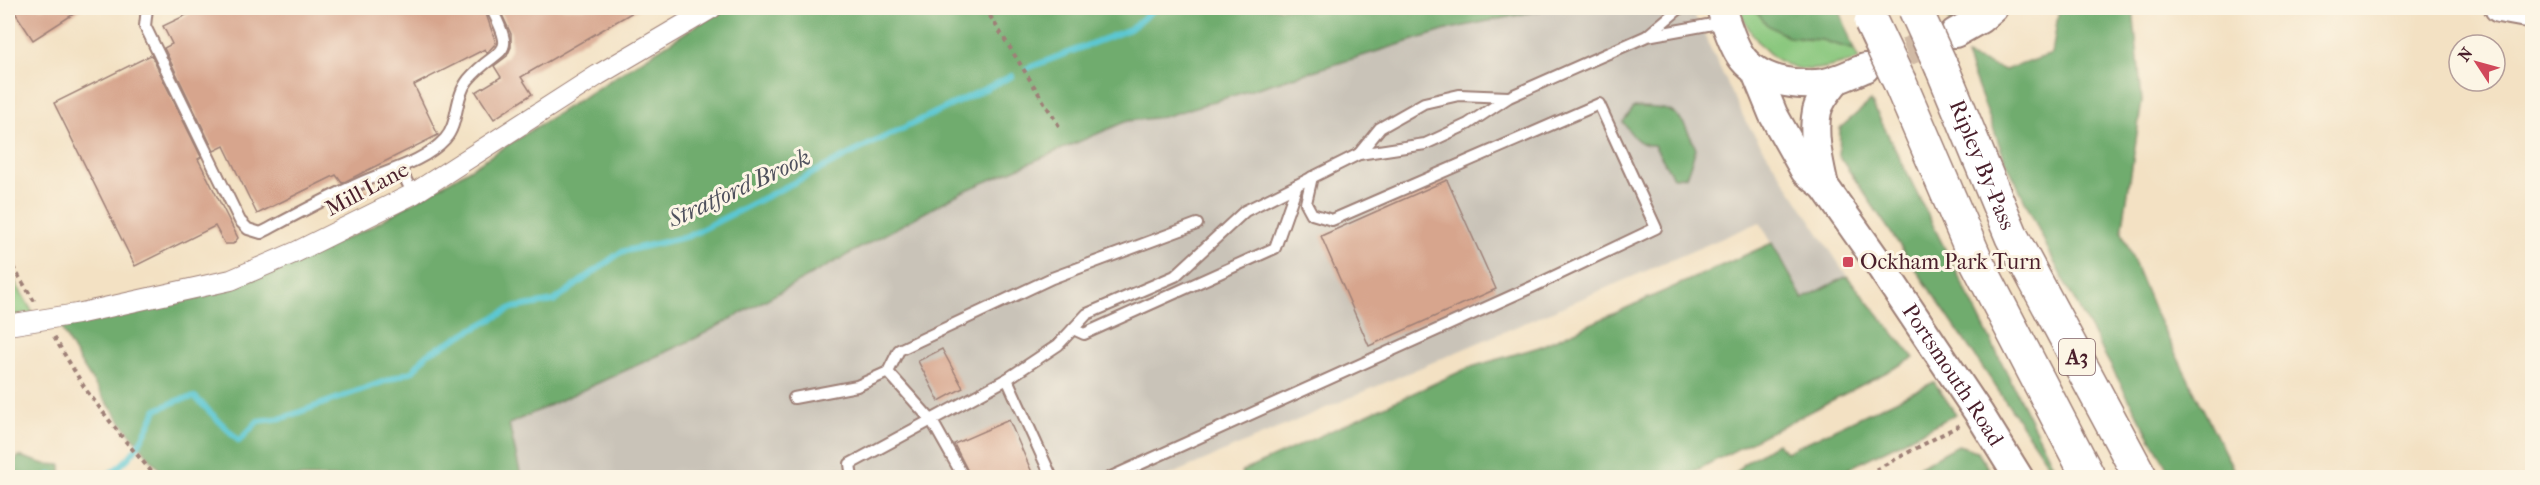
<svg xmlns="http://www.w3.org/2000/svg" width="2540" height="485" viewBox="0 0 2540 485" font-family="'IM FELL French Canon',serif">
<rect width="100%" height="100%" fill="#fcf5e5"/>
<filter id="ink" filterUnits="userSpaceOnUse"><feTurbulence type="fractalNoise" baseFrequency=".0167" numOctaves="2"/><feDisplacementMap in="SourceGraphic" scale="12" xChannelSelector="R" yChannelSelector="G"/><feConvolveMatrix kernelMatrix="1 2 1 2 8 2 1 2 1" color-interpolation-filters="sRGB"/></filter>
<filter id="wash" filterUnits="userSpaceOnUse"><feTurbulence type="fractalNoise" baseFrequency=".008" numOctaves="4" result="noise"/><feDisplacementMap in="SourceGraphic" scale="24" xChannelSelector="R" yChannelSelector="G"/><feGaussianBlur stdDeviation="1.35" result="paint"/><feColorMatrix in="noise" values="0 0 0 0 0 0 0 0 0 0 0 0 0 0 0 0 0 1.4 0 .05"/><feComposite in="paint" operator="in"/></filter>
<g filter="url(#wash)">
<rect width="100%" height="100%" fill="#f3e1c3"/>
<polygon fill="#c9c3b8" points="1552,8 1691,8 1746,122 1847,276 1803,299 1760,222 1165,477 702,478 700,473 617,478 521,477 509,424 696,338 962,192 1127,121 1163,117 1450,29"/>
<g fill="#8bc87f" stroke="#6a7455" stroke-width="1.5">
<path d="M 1738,8 L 1754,8 L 1757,13 L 1800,39 L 1822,40 L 1854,50 L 1859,60 C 1845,63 1831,67 1817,69 C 1777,74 1752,39 1738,8 Z"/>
<polygon points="1951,8 1977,8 1950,24 1948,13"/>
<polygon points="8,270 33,313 8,316"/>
</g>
<g fill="#70ac6e" stroke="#5d664c" stroke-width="1.5">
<path d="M 724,8 L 1552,8 L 1450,29 L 1163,117 L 1127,121 L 962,192 L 696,338 L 509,424 L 521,477 L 166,477 C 126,431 89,382 61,328 L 270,272 L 367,229 L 462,174 Z"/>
<polygon points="1754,8 1839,8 1854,50 1822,40 1788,37 1766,24"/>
<polygon points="2059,8 2133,8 2142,101 2122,232 2153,308 2237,477 2172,477 2058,270 2004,157 1966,56 2005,70 2052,54"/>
<polygon points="1871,101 2059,477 2057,477 1839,156 1840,128"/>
<path d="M 1634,107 C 1677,108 1679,110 1696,149 L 1686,177 L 1673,177 L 1654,145 C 1638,146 1631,134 1623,122 Z"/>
<polygon points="1772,243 1803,299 1847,276 1914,358 1683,477 1243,477 1241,472 1468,368 1539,347"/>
<polygon points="1934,382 1956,414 1832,477 1733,477 1743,464 1777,443 1786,452"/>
<polygon points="1958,445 1977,451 1993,476 1900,477"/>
<polygon points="19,456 45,464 61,465 61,477 8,477 8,467"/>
<polygon points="701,473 702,477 617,477"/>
</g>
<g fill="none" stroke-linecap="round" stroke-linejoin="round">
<g stroke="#5bc7d3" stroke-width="6">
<polyline points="1028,68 1130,29 1156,8"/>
<polyline points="44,478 51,475 64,478"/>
<path d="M 101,478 C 133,462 142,441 156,410 L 179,400 L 195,397 L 239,441 L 258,421 L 283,418 L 413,371 L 427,354 L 512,308 L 554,301 L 621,252 L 689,236 L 860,149 L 1012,76"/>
</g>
</g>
<g id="blocks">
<g fill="#d7a58d">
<polygon points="12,8 83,8 33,40"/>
<polygon points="201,8 484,8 496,43 487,53 485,49 414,85 438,135 342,183 336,175 257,214 224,146 214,151 164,48 172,44 163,26"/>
<polygon points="499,8 640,8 521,77 532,94 494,119 476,92 501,77 494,66 507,56 511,47 511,34"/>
<polygon points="151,55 201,157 198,159 238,238 233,244 225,244 215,226 135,266 54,103"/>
<polygon points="1447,180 1496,289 1369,346 1321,236"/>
<polygon points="367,188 370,194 355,203 350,196"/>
<polygon points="942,349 963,388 939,401 918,361"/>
<polygon points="1009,420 1034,477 971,477 954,444"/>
</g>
</g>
</g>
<g filter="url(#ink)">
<use href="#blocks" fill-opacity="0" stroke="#9e8077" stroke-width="1.5"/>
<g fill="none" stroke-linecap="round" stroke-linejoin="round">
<polyline stroke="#d1baa5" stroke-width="28" stroke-dasharray="28 14" stroke-linecap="butt" points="1867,67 1950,35"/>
<defs>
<g id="lane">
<path d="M 147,8 L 145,26 L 240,221 L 248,229 L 261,233 C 293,216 326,198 360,183 C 388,170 423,163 445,139 C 459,124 454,98 468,80 C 498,44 519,61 491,8"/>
<polyline points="1648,35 1680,8"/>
<polyline points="1359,154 1380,128 1424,103 1459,95 1508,97"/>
<polyline points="400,168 413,194"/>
<polyline points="1073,329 1084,334 1275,248 1297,185"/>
<polyline points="1007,379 1052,478"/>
<polyline points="794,398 857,386 888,372"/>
<polyline points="852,478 850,464 1007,379 1058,345 1087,314 1175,276 1245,211 1359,154 1425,144 1436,139 1468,124 1509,97 1647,36 1713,24 1724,29"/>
<polyline points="964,478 932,421 888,372 899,350 1052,278 1197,224"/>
<polyline points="1109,478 1532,287 1656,228 1599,104 1332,220 1312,214 1306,203 1312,177"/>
</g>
<polyline id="street" points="8,325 77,314 231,280 296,252 413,194 598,75 712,8"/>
<g id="secondary">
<path d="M 1721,8 C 1726,23 1731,41 1740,55 C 1757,81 1797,87 1825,83 C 1839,80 1852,73 1865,68"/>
<polyline points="2499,8 2532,14"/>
<polyline points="1955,33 1980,19 1993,8"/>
<path id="s1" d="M 1755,70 L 1773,114 L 1805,171 L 1824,186 L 1877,261 L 1980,415 L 2019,478"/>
<path d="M 1824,186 C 1819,163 1812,135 1817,111 C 1820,99 1829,89 1837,79"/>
</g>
<g id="highway">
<path id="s2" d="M 1942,68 L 2012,237 L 2141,478"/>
<polyline points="1900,83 1976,260 2089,478"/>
</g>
</defs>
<use href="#lane" stroke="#9e8077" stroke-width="14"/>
<use href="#street" stroke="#9e8077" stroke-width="22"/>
<use href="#secondary" stroke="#9e8077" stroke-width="32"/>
<use href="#highway" stroke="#9e8077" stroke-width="36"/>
<g stroke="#9e8077" stroke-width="4" stroke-dasharray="4.5 4.5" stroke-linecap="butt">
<polyline points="985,8 1059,126"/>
<polyline points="8,259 36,304"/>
<polyline points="54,337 86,390 122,437 157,478"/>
<polyline points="1184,475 1185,478"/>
<polyline points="1860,478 1960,425"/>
</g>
<use href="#lane" stroke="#fff" stroke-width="10"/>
<use href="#street" stroke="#fff" stroke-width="20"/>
<use href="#secondary" stroke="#fff" stroke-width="28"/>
<use href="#highway" stroke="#fff" stroke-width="33"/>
<defs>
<g id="highway-bridge">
<polyline points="1915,9 1942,68"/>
<polyline points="1871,22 1900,83"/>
</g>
</defs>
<use href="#highway-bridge" stroke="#9e8077" stroke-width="36" stroke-linecap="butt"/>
<use href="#highway-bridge" stroke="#fff" stroke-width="33"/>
</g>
</g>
<rect fill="#d1495b" stroke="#fcf5e5" stroke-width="2" x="1842" y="256" width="12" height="12" rx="3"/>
<g text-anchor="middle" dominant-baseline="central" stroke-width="6" stroke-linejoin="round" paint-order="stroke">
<rect fill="#fcf5e5" stroke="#7f5f63" stroke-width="1.5" x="2059" y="339" width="36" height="36" rx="4.5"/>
<g font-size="21" font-weight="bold" fill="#4a1f2b">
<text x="2077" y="357">A3</text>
</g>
<g font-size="22" fill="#4a1f2b" stroke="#fcf5e5">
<text stroke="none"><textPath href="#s2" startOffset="105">Ripley By-Pass</textPath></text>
<text transform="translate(367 189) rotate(-28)">Mill Lane</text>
<text stroke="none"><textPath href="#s1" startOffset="366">Portsmouth Road</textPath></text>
</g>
<g font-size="22" fill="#4a1f2b" stroke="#fcf5e5" text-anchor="start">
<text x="1860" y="262">Ockham Park Turn</text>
</g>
<g font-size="24" font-style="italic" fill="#4f515d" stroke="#fcf5e5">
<text transform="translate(739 188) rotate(-25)">Stratford Brook</text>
</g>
</g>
<rect width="2540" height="485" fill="none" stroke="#fcf5e5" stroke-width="30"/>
<g transform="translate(2477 63) rotate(306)"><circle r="28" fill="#fcf5e5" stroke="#b59f9b" stroke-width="1.5"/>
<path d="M0-4.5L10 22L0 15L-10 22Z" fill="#d1495b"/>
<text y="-9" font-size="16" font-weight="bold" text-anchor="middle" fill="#4a1f2b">N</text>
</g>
</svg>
